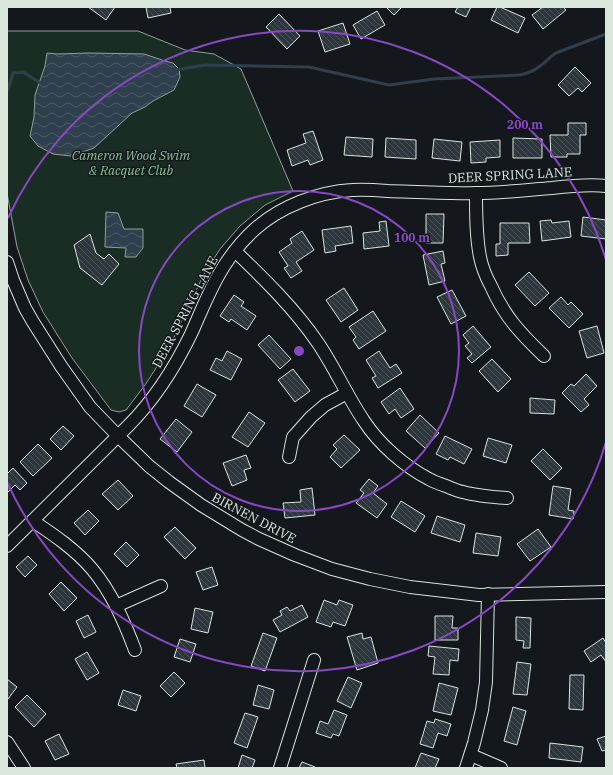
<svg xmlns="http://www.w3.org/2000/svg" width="613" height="775" viewBox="0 0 613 775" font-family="'IBM Plex Serif',serif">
<defs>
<pattern id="water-waves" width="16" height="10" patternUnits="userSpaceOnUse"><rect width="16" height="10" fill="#2f3f4d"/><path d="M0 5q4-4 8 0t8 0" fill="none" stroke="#4c5b66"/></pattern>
<pattern id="building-back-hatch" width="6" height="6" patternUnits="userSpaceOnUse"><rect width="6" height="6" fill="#2c363c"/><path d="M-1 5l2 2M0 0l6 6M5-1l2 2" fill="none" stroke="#4a5358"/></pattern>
</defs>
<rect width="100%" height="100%" fill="#14181c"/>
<polygon fill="#1a2d24" stroke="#939e99" points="7,31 138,31 185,50 214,54 241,69 293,191 265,205 240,226 220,249 203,276 169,348 145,385 126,410 119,412 111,410 72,358 43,312 28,280 17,247 7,193"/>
<g fill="url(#water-waves)" stroke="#939e99">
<polygon points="47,53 58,54 88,53 144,54 165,61 173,63 179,69 180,77 174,90 153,101 145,107 132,113 94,148 71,156 53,154 38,146 30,136 34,117 35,95 45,66"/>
<polygon points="106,212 118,213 124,229 143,229 143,248 136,257 125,257 126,248 105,247"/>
</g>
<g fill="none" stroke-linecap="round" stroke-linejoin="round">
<g stroke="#2f3f4d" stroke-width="3">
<path d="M 175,70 L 205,65 L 309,67 L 389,85 L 434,79 L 519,75 C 526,74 534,71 540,66 C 546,62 548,58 556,53 L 606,34"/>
<polyline points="8,90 13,73 23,72 42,84"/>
</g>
</g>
<g fill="url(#building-back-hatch)" stroke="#d8e6dc">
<polygon points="88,7 115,7 106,20"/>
<polygon points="146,7 170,7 171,13 148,18"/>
<polygon points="386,7 402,7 394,15"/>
<polygon points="458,7 471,7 466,17 455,12"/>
<polygon points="497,7 500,7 525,18 518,33 491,20"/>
<polygon points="543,7 563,7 566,10 543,29 532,15"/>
<polygon points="377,11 385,25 361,39 353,25"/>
<polygon points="279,14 300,36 287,49 266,27"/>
<polygon points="343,23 350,44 325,52 318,31"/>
<polygon points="575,67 591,83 582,92 578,88 569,96 558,85"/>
<polygon points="568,123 586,123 586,135 580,135 580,154 567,154 567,157 551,157 550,135 568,135"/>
<polygon points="313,131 323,160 310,165 308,160 292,166 287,150 306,143 303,134"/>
<polygon points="346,137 373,139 372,157 344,155"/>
<polygon points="386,138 416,140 416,159 385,157"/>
<polygon points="513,138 542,139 542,158 513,158"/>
<polygon points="434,139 462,142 460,161 432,158"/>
<polygon points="500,140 500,157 486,158 486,162 471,163 470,142"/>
<polygon points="426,214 444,214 443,243 426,243"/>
<polygon points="583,217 606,220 606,239 581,236"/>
<polygon points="551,220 552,223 569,221 571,237 542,241 540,221"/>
<polygon points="386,221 389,246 364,249 363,233 380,231 379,222"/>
<polygon points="500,223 529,223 530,243 508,243 508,255 496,256 496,244 500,244"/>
<polygon points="351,226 353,243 335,246 336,251 325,253 322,230"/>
<polygon points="302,231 314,250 296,262 302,271 291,278 284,268 288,266 279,252 292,243 290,239"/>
<polygon points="90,234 96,253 104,259 109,254 119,264 102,285 80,268 74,245"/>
<polygon points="443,251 445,263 441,264 445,281 429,285 423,255"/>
<polygon points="529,272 549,293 535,306 515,285"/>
<polygon points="344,288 358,310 341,322 326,300"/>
<polygon points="452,290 466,316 451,324 437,297"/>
<polygon points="234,295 244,302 241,306 256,316 247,330 231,319 229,322 220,316"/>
<polygon points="561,297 568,305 571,302 583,314 569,328 549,308"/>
<polygon points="373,311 386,331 359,349 353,340 356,337 349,327"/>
<polygon points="473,326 491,347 472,363 467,358 472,354 465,346 469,343 463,335"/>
<polygon points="597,326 604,353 587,358 579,331"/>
<polygon points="269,335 291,359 280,369 258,345"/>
<polygon points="227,351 242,359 231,380 210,370 216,358 222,361"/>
<polygon points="379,351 390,368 396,364 402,373 378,388 372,378 376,376 366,360"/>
<polygon points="492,359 511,379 498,392 479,371"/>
<polygon points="293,369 310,391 295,402 278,380"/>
<polygon points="586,374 597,386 584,399 589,405 581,412 562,393 571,384 574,386"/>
<polygon points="197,384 216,395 202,417 184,406"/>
<polygon points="400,388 414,409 401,418 395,409 389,414 381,402"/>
<polygon points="530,398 555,400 554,414 530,413"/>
<polygon points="249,412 265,423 248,447 232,437"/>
<polygon points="420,415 439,433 425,448 406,431"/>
<polygon points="176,419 192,432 177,452 160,439"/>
<polygon points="63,426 74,436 61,450 50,439"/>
<polygon points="344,435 360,450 341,468 330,457 337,449 333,445"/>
<polygon points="445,436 472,449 464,464 450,457 448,460 436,454"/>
<polygon points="488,438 512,445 506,463 483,456"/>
<polygon points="38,444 52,458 33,476 20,462"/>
<polygon points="543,449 562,468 550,480 531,461"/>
<polygon points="246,455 251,468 244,470 247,480 232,486 223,463"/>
<polygon points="13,468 27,483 20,490 15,485 8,492 7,491 7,474"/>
<polygon points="369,479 378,486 373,493 387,504 377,518 356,503 364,493 360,490"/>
<polygon points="118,480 133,496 118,510 102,494"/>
<polygon points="553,486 571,489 568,510 574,511 573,519 549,515"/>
<polygon points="312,488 315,515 285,518 283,503 301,502 300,490"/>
<polygon points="401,501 425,516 415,532 391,517"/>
<polygon points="88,510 99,521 85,535 74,523"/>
<polygon points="437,516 465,525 460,542 431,533"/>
<polygon points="175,527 196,548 185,559 164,537"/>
<polygon points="538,529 551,547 530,561 517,544"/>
<polygon points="476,533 501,537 498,556 473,553"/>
<polygon points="126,542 139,555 127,567 114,554"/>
<polygon points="28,556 37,565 25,577 16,567"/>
<polygon points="212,567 218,585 203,590 196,572"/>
<polygon points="61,582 77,598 64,611 49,594"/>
<polygon points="324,600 337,605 339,600 353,605 345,626 333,622 331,627 316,622"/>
<polygon points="302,605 308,617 280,632 273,620 282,615 280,611 287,607 290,611"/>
<polygon points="195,608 213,612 208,633 191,629"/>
<polygon points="88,615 96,632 84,638 76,621"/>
<polygon points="435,616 453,616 452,628 458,628 458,640 435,640"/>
<polygon points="516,617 531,618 530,648 523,648 524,641 516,640"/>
<polygon points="263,633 277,638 265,671 251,666"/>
<polygon points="362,633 363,639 371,637 378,663 357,670 347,637"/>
<polygon points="603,638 606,643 606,662 601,655 591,662 584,651"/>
<polygon points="180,639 196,644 190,662 174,657"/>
<polygon points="429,646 459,649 458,661 450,660 449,675 433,674 435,657 428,656"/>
<polygon points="87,652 99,673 87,680 75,659"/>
<polygon points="517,662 531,664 527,695 513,694"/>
<polygon points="174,672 185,683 171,697 160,686"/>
<polygon points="570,675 584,675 583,710 569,709"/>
<polygon points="348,677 362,683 351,708 337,701"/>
<polygon points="7,679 17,687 8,699 7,698"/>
<polygon points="439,683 458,688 451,715 433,711"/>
<polygon points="258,685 274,690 269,709 253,705"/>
<polygon points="123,690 141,696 136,711 118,705"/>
<polygon points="27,695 46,714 34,727 15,707"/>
<polygon points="513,707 526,711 517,745 504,741"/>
<polygon points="334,710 347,715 339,736 333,734 331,738 316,733 320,721 328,724"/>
<polygon points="245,713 258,717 247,748 234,743"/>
<polygon points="435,719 451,724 447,736 438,733 433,748 420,744 427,721 434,723"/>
<polygon points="59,734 69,754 55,760 45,741"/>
<polygon points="606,736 606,750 602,751 597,739"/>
<polygon points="550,743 583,747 581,762 549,758"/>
<polygon points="421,753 439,759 435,768 415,768"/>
<polygon points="242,755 255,760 252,768 238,768"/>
<polygon points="204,760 205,768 177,768 176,764"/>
<polygon points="302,762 315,767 315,768 299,768"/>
</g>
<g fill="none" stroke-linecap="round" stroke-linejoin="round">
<defs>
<g id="minor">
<path d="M 476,193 C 476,215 476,236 480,257 C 482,267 486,277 491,286 C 504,316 521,334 544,356"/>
<path d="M 235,251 C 265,280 294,308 318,343 C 335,368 347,396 364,421 C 379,444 404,466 429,479 C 434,482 440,484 446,486 C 451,488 457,491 463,492 C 477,496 492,497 507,498"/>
<polyline points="7,262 13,280 25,308 33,322 61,366 90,407 118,436 149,466 169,482 201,505 242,530 259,539 295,555 332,569 370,579 410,587 479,595 606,592"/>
<polyline points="289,457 293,437 295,435 311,417 325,405 347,393"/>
<path d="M 33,521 C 54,535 76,550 92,569 C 112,593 124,621 135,650"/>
<path d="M 7,546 L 128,426 C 154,400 175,367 191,334 C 202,310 211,285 226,263 C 234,251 244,239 255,229 C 281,206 318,192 352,190 C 364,189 376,190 388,191 C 417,192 447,194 476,193 C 501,193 527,190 552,188 C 570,186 588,184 606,186"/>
<polyline points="116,606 161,586"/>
<polyline points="7,742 24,768"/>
<polyline points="471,755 501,768"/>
<polyline points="280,768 314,660"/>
<polyline points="466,768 474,743 482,710 486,682 488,594"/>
</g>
</defs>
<use href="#minor" stroke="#d8e6dc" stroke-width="14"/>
<use href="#minor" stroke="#14181c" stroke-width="12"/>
</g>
<g fill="none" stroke="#8948c3" stroke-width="2">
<circle cx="299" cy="351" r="160"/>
<path d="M606 442A320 320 0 0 1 8 484M8 218A320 320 0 0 1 606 260"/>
</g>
<g text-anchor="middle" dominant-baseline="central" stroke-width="3" stroke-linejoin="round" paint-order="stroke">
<g font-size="13" font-style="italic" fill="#8ac095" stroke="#14181c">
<text x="131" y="155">Cameron Wood Swim<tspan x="131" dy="15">&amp; Racquet Club</tspan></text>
</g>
<g font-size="13" fill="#d8e6dc" stroke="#14181c">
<text transform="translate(510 175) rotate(-3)">DEER SPRING LANE</text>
<text transform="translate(185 312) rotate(-62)">DEER SPRING LANE</text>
<text transform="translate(254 518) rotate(28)">BIRNEN DRIVE</text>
</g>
</g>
<circle cx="299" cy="351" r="6" fill="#8948c3" stroke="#14181c" stroke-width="2"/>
<g font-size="12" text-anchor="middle" font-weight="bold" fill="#8948c3" stroke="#14181c" stroke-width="3" stroke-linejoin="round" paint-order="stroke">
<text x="525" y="129">200 m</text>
<text x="412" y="242">100 m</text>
</g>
<rect width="613" height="775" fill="none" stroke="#d8e6dc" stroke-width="16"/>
</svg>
